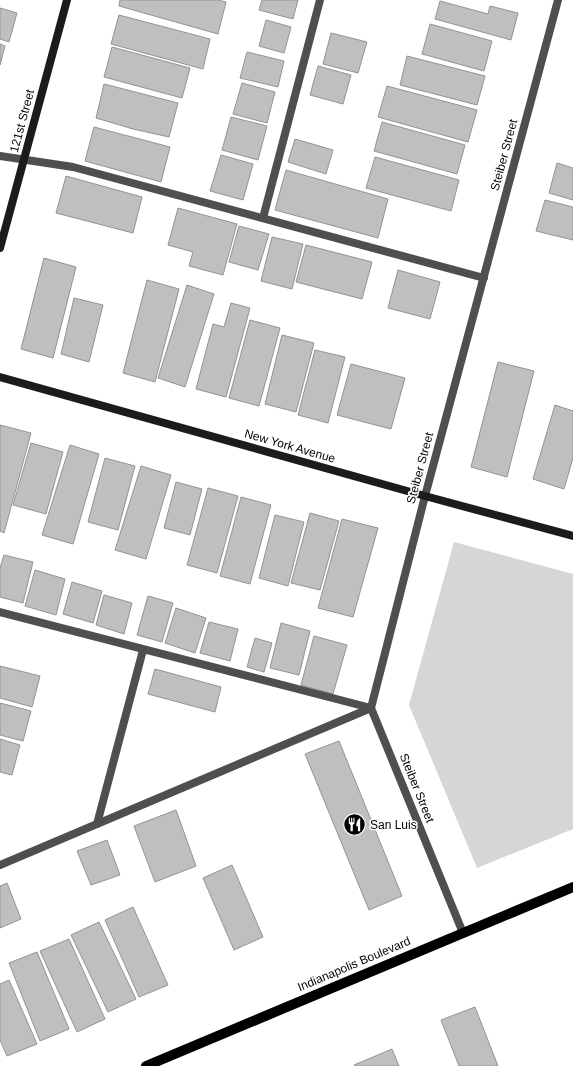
<svg xmlns="http://www.w3.org/2000/svg" width="573" height="1066" viewBox="0 0 573 1066" font-family="Arial,sans-serif">
<rect width="100%" height="100%" fill="#fff"/>
<polygon fill="#d6d6d6" points="454,542 573,574 573,829 477,868 409,705"/>
<g fill="#bfbfbf" stroke="#939393">
<polygon points="120,0 218,0 226,2 218,34 119,6"/>
<polygon points="262,0 298,0 293,19 259,10"/>
<polygon points="440,1 488,14 490,6 518,13 511,40 435,19"/>
<polygon points="0,8 17,13 9,42 0,39"/>
<polygon points="119,15 210,39 203,69 111,44"/>
<polygon points="266,20 291,27 284,53 259,46"/>
<polygon points="430,24 492,41 484,71 422,54"/>
<polygon points="331,33 367,42 358,73 323,64"/>
<polygon points="0,44 5,46 0,65"/>
<polygon points="112,47 190,68 182,98 104,77"/>
<polygon points="247,52 284,61 278,87 240,78"/>
<polygon points="407,56 485,76 477,105 400,85"/>
<polygon points="318,66 351,75 343,104 310,95"/>
<polygon points="242,83 275,92 267,123 233,114"/>
<polygon points="104,84 178,103 169,137 133,129 96,118"/>
<polygon points="387,86 477,110 468,142 378,117"/>
<polygon points="231,117 267,126 258,160 222,150"/>
<polygon points="382,122 465,145 457,174 374,151"/>
<polygon points="94,127 170,147 161,182 85,161"/>
<polygon points="295,139 333,150 326,174 288,162"/>
<polygon points="221,155 253,164 243,200 210,191"/>
<polygon points="375,157 459,180 451,211 366,188"/>
<polygon points="557,163 573,168 573,200 549,193"/>
<polygon points="286,170 388,199 378,238 275,210"/>
<polygon points="66,176 142,197 133,233 56,213"/>
<polygon points="545,200 573,207 573,240 536,231"/>
<polygon points="178,208 237,224 223,275 189,266 193,252 168,245"/>
<polygon points="239,226 269,234 258,270 229,262"/>
<polygon points="272,237 303,244 292,289 261,281"/>
<polygon points="306,245 372,262 362,299 296,282"/>
<polygon points="44,258 76,267 53,358 21,349"/>
<polygon points="398,270 440,282 430,319 388,308"/>
<polygon points="147,280 179,289 155,382 123,373"/>
<polygon points="187,285 214,294 185,387 158,378"/>
<polygon points="74,298 103,305 89,362 61,354"/>
<polygon points="231,303 250,308 226,397 196,389 213,324 224,327"/>
<polygon points="250,320 280,328 259,406 229,398"/>
<polygon points="282,335 314,343 296,412 265,404"/>
<polygon points="315,350 345,357 328,423 298,415"/>
<polygon points="498,362 534,371 507,477 471,467"/>
<polygon points="351,364 405,378 391,429 337,415"/>
<polygon points="555,405 573,411 573,458 564,489 533,479"/>
<polygon points="0,425 31,433 4,533 0,531"/>
<polygon points="31,443 63,452 46,514 13,505"/>
<polygon points="70,445 99,454 73,544 42,535"/>
<polygon points="105,458 135,466 118,530 88,522"/>
<polygon points="141,466 171,475 146,559 115,550"/>
<polygon points="176,482 202,489 190,535 164,528"/>
<polygon points="208,488 238,496 217,573 187,565"/>
<polygon points="241,497 271,505 250,584 220,576"/>
<polygon points="310,513 339,521 320,590 291,583"/>
<polygon points="275,515 304,522 288,586 259,578"/>
<polygon points="342,519 378,528 353,617 318,608"/>
<polygon points="4,555 33,562 23,603 0,597 0,568"/>
<polygon points="35,570 65,579 56,615 25,606"/>
<polygon points="72,582 102,591 93,623 63,614"/>
<polygon points="104,595 132,603 124,634 96,625"/>
<polygon points="148,596 173,603 162,642 137,635"/>
<polygon points="176,608 206,618 195,653 165,643"/>
<polygon points="209,622 238,629 230,661 200,653"/>
<polygon points="281,623 310,631 299,675 270,668"/>
<polygon points="314,636 347,645 333,694 301,685"/>
<polygon points="255,638 272,643 264,672 247,667"/>
<polygon points="0,666 40,676 32,707 0,698"/>
<polygon points="155,669 221,687 215,712 148,694"/>
<polygon points="0,703 31,711 23,741 0,735"/>
<polygon points="0,739 20,745 12,775 0,772"/>
<polygon points="339,741 402,896 369,910 305,754"/>
<polygon points="176,810 196,866 155,882 134,826"/>
<polygon points="107,840 120,875 91,885 77,851"/>
<polygon points="232,865 263,937 234,950 203,878"/>
<polygon points="7,883 21,919 0,928 0,886"/>
<polygon points="133,907 168,985 139,997 105,920"/>
<polygon points="99,922 136,999 108,1012 71,935"/>
<polygon points="69,939 105,1019 77,1032 40,951"/>
<polygon points="37,952 69,1029 40,1041 9,963"/>
<polygon points="9,980 37,1044 7,1056 0,1040 0,984"/>
<polygon points="475,1007 498,1066 459,1066 441,1020"/>
<polygon points="392,1049 399,1066 355,1066 354,1065"/>
</g>
<g fill="none" stroke-linecap="round" stroke-linejoin="round">
<g stroke="#4f4f4f" stroke-width="8">
<polyline points="0,156 73,167 484,278"/>
<polyline points="263,218 320,0"/>
<polyline points="0,612 371,708"/>
<polyline points="97,824 143,650"/>
<polyline points="0,865 371,708"/>
</g>
<polyline stroke="#4f4f4f" stroke-width="8" points="463,933 371,708 425,496 558,0"/>
<g stroke="#1c1c1c" stroke-width="8">
<polyline points="0,248 67,0"/>
<polyline points="0,377 425,496 573,536"/>
</g>
<polyline stroke="#000" stroke-width="10" points="146,1066 573,887"/>
</g>
<defs>
<symbol id="restaurant-disc" viewBox="-11 -11 22 22"><circle r="9.5" fill="#000" stroke="#fff"/><path d="M-5-6h1v4h1v-4h1v4h1v-4h1v5L-1.5 .5V6h-2V.5L-5-1ZM5-6V6H3V1.5H1.5Q1.5-4 5-6Z" fill="#fff"/></symbol>
</defs>
<g fill-rule="evenodd">
<use href="#restaurant-disc" x="342" y="812" width="25" height="25"/>
</g>
<g text-anchor="middle" dominant-baseline="central" stroke-width="3" stroke-linejoin="round" paint-order="stroke">
<g font-size="12" fill="#000" stroke="#fff">
<text transform="translate(22 121) rotate(-75)">121st Street</text>
<text transform="translate(504 155) rotate(-75)">Steiber Street</text>
<text transform="translate(290 446) rotate(16)">New York Avenue</text>
<text transform="translate(420 468) rotate(-75)">Steiber Street</text>
<text transform="translate(417 788) rotate(68)">Steiber Street</text>
<text transform="translate(354 964) rotate(-23)">Indianapolis Boulevard</text>
</g>
<g font-size="12" fill="#000" stroke="#fff" text-anchor="start">
<text x="370" y="825">San Luis</text>
</g>
</g>
</svg>
